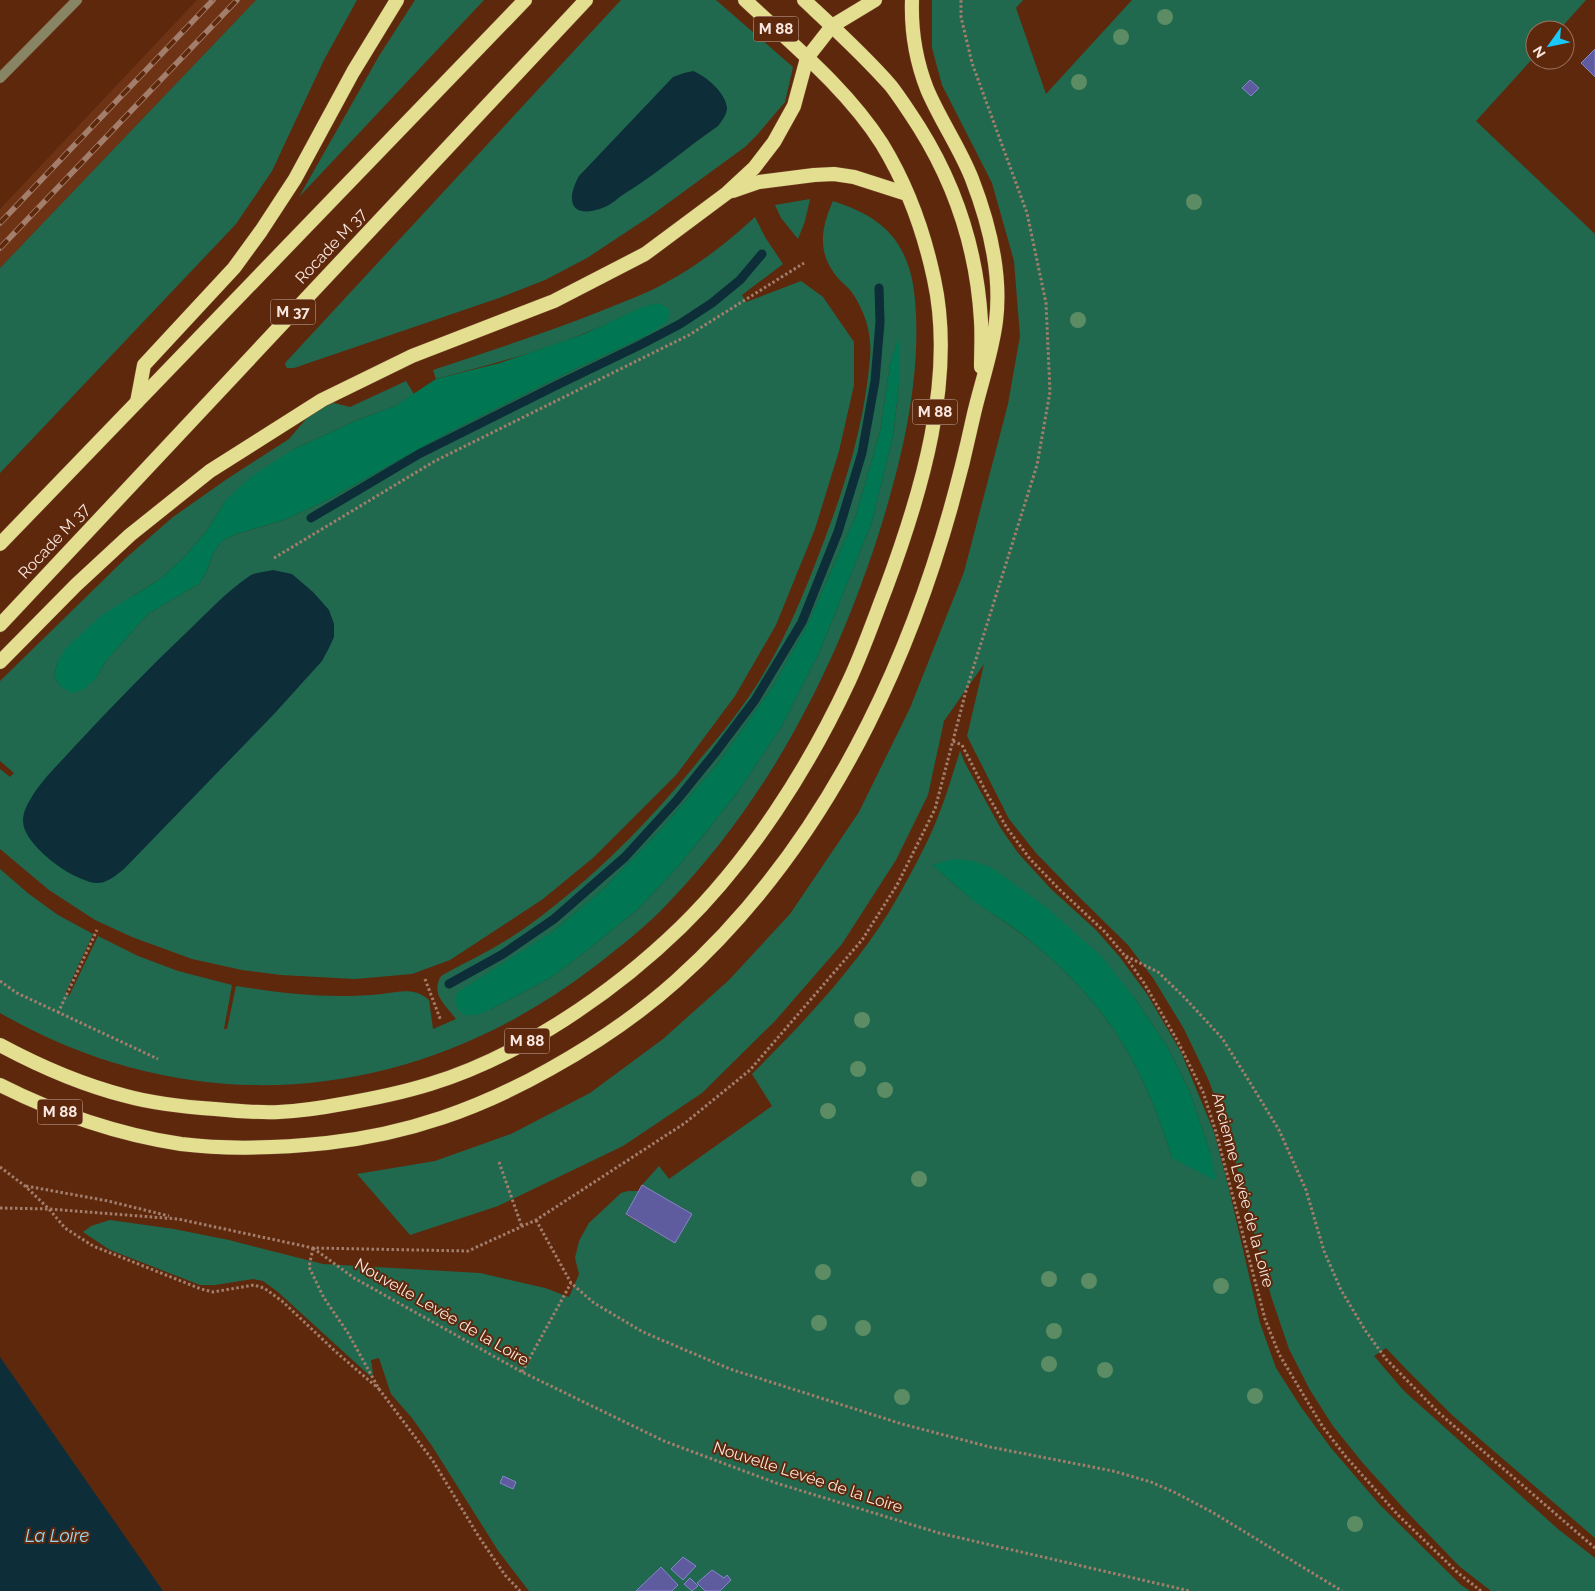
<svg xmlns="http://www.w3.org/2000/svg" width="1595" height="1591" font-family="Raleway,sans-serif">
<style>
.built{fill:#6e3315}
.green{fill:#20694e;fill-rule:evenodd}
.forest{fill:#007653}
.water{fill:#0d2d39}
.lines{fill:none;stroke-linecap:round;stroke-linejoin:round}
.stream{stroke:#0d2d39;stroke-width:9}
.building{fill:#5f5b9f;stroke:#8885cf}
.service-casing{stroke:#74432b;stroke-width:11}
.trunk-casing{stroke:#74432b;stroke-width:15}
.path{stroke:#a47e6c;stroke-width:3;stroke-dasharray:2.5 2.5;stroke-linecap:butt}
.service{stroke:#878564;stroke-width:10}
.trunk{stroke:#e4de90;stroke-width:14}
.rail-casing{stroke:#a47e6c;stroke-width:5.5}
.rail{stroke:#5e280d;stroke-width:4;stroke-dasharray:11;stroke-linecap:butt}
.tree{fill:#5c8c64}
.labels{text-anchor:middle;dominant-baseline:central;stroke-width:4;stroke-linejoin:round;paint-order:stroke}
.shield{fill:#5e280d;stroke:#caaea1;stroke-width:1}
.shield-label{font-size:15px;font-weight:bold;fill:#f9e7e0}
.street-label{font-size:16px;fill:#f9e7e0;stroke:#5e280d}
.water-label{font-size:18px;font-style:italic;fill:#93dbf7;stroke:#5e280d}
</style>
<rect width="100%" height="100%" fill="#5e280d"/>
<!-- built -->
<path class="built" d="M197 0H256L0 268V209Z"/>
<!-- green -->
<g class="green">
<path d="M256 0H357L324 60 272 171 236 224 0 473V268Z"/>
<path d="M415 0H484L299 197 379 56Z"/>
<path d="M621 0H716L793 67 785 102 757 135 745 147 649 217 587 258 545 280 499 298 294 368H287L285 365 286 362Z"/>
<path d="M932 0H1023L1016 8 1046 94 1132 0H1586L1559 30H1535V56L1476 121 1595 234V1538L1452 1415 1406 1369 1386 1348 1374 1356 1404 1391 1558 1529 1595 1558V1591H1491L1459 1566 1407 1512 1362 1462 1333 1426 1310 1390 1289 1349 1271 1296 1228 1134 1209 1081 1184 1029 1153 978 1128 945 1074 892 1036 853 1009 819 967 736 984 664 944 721 928 795 896 860 842 944 775 1021 702 1093 623 1146 498 1206 410 1235 357 1174 435 1161 511 1134 590 1093 663 1039 729 980 790 914 859 812 910 708 964 572 1008 404 1020 336 1014 261 992 183 942 85 932 48Z"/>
<path d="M810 199 805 221 798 239 781 218 775 205Z"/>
<path d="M833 201C863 211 890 224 904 255 913 274 915 294 916 315 919 384 903 454 883 520 840 660 772 795 670 901 647 926 621 946 594 967 416 1103 197 1126 0 1013V869L29 894 58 915 93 934 65 994 69 996 98 936 138 956 178 971 232 985 224 1029H227L236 986C285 994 332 999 382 994 400 992 414 987 429 1000L433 1029 456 1019C446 1005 430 995 441 976 451 970 461 965 471 960 492 949 513 937 532 923 596 876 651 820 700 759 720 736 739 712 756 686 787 638 808 584 828 530 849 474 865 418 870 358 872 335 866 314 853 294 848 286 839 281 834 273 817 250 822 225 833 201ZM899 339V385L893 437 872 522 820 651 782 726 738 792 678 867 637 910 585 952 552 977 490 1010 552 932 603 889 660 830 718 763 773 686 806 627 856 515 880 431 890 364Z"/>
<path d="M755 217 765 237 783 264 742 295 746 302 801 281 823 297 854 342V385L839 451 815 529 776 625 735 696 677 774 594 857 543 899 450 960 412 974 355 979 281 975 242 970 192 959 132 937 95 920 49 890 0 849V769L10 777 14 773 0 761V681L127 557 173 517 227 479 289 439 322 400 350 407 406 381 414 394 395 406 357 420 294 449 225 501 208 529 185 556 160 579 134 595 57 663 54 677 60 686 96 678 107 660 148 614 199 584 207 571 213 554 222 541 237 534 287 519 329 499 446 434 573 370 646 336 658 303C632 310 608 324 583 334 535 353 486 366 436 379L433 370C489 351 546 333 601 311 626 301 651 292 674 278 704 261 730 240 755 217Z"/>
<path d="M960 751 965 763 1000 827 1018 853 1051 889 1096 930 1119 956 1147 994 1181 1052 1214 1132 1228 1185 1260 1323 1276 1368 1301 1407 1331 1448 1380 1505 1461 1585 1470 1591H529L499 1552 432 1446 412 1418 391 1394 379 1358 371 1360 373 1374 370 1376 278 1292 263 1281 253 1279 215 1285H200L110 1250 83 1232 91 1226 110 1220 174 1229 229 1240 323 1264 480 1273 545 1288 569 1297 579 1274 575 1258 579 1241 589 1223 621 1193 628 1191H639L626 1215 675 1243 692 1214 642 1185 659 1166 669 1179 772 1106 752 1074C804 1022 863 960 899 895 915 866 931 837 942 806 949 788 954 769 960 751ZM932 865 1136 1000 1167 1046 1190 1092 1210 1152 1172 1158C1143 1065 1109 1007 1034 944 1016 929 995 916 976 902 961 891 947 878 932 865Z"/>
</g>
<!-- forest -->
<g class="forest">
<path d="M658 303 668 308 670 315 665 323 646 336 573 370 446 434 329 499 287 519 237 534 222 541 213 554 207 571 199 584 148 614 107 660 96 678 83 690 72 693 60 686 54 677 57 663 67 647 102 615 160 579 185 556 208 529 225 501 252 476 294 449 357 420 395 406 436 379 500 363 584 334 640 308Z"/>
<path d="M899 337V385L893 437 872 522 820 651 782 726 738 792 678 867 637 910 585 952 552 977 490 1010 476 1015H464L457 1007 455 998 459 991 552 932 603 889 660 830 718 763 773 686 806 627 856 515 880 431 890 364Z"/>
<path d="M955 859 973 861 992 868 1046 907 1102 957 1136 1000 1167 1046 1190 1092 1210 1152 1216 1181 1172 1158C1143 1065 1109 1007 1034 944 1016 928 995 916 975 902 960 890 946 877 932 865Z"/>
</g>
<!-- water -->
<g class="water">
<path d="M693 71C706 76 726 93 727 108 727 114 722 121 718 126 686 148 657 174 624 194 618 198 612 204 605 207 573 220 564 203 579 176L673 77 684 73Z"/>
<path d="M273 570 292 574 313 592 329 610 334 624V637L329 648 322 661 275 713 124 869C103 886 98 887 73 875 57 867 23 841 23 821 23 814 26 806 30 800 41 780 59 764 74 747 111 707 149 668 188 631 208 612 228 590 251 575 257 572 266 572 273 570Z"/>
<path d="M0 1357 163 1591H0Z"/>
</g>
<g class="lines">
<!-- stream -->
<g class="stream">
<path d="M311 518 419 454 555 386 640 345 680 324 712 303 740 280 762 254"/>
<path d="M449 984 503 954 554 919 625 857 677 800 715 753 755 700 802 622 838 532 862 453 875 381 880 322 879 288"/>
</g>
</g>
<!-- building -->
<g class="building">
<path d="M1595 49V77L1581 63Z"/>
<path d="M1250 80 1259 88 1251 96 1242 88Z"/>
<path d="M642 1185 692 1214 675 1243 626 1214Z"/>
<path d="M503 1476 516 1482 513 1489 500 1483Z"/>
<path d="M683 1557 696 1566 683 1580 671 1569Z"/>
<path d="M661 1567 678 1585 672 1591H636Z"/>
<path d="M712 1570 724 1578 727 1575 731 1580 720 1591H705L697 1583Z"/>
<path d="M690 1578 698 1586 692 1591 684 1584Z"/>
</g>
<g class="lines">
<!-- service casing -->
<g class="service-casing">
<path id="service" d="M0 78 77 0"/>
</g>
<!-- trunk casing -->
<g class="trunk-casing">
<g id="trunk">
<path d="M804 0C834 28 864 55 891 86 901 99 910 113 919 127 956 186 977 251 981 321 982 336 981 352 981 367"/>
<path d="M733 191 759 182 814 175 834 174 854 177 907 194"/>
<path d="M137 402 144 365 234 268 261 231 295 179 353 72 397 0"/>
<path d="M0 544 525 0"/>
<path d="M0 625 586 0"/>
<path d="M0 662 76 585 130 535 210 471 322 400 412 356 554 301 645 254 727 193 754 168 774 142 794 106 807 58 832 26 875 0"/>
<path d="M0 1045C39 1066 83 1085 126 1096 155 1104 185 1107 215 1109 236 1111 258 1113 279 1112 300 1111 321 1108 342 1104 371 1099 401 1093 430 1084 521 1056 613 993 681 927 751 858 808 769 849 681 863 651 874 619 886 588 921 494 956 379 934 279 924 232 907 185 882 144 847 89 792 44 745 0"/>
<path d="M0 1085C55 1113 120 1135 181 1144 229 1150 279 1148 327 1143 408 1134 479 1109 550 1069 595 1044 638 1015 676 981 838 836 928 627 973 418 980 386 992 354 996 321 1002 273 989 223 972 179 960 148 940 120 927 89 916 61 911 30 912 0"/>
</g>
</g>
<!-- path -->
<g class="path">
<path d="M274 558 435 461 689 335 804 263"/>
<path d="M953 741 962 745 987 794 1007 828 1030 859 1060 890 1105 932 1125 956 1144 983 1177 1040 1203 1092 1216 1132 1265 1319 1279 1354 1310 1406 1323 1427 1346 1457 1398 1515 1458 1573 1481 1591"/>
<path d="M1126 956 1158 972 1184 997 1222 1038 1246 1076 1279 1130 1306 1190 1324 1251 1341 1290 1365 1330 1386 1359 1439 1413 1595 1548"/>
<path d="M425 979 441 1021"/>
<path d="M0 981 17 993 158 1059"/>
<path d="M58 1013 97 930"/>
<path d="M499 1162 522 1227"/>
<path d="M0 1167 25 1186 49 1209 65 1228 93 1246 201 1289 213 1292 254 1285 264 1288 282 1301 336 1352 379 1389"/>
<path d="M26 1186 108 1201 169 1216"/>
<path d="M0 1208 49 1209 178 1219 313 1248 468 1251 536 1220 685 1123 750 1070 862 940 897 885 935 809 966 691 1037 465 1050 392 1046 303 1027 213 972 63 961 17V0"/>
<path d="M536 1220 571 1283 594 1303 643 1332 730 1369 902 1424 990 1447 1113 1471 1151 1482 1176 1493 1212 1512 1342 1591"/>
<path d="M313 1248 354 1278 522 1372 664 1441 776 1483 939 1533 1190 1591"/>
<path d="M313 1248 309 1267 324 1298 348 1333 379 1389 433 1461 479 1537 505 1575 520 1591"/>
<path d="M522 1372 571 1283"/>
</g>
<!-- service -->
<use href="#service" class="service"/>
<!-- trunk -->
<use href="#trunk" class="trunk"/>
<!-- rail casing -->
<g class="rail-casing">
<g id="rail">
<path d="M0 223 213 0"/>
<path d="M0 248 237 0"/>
</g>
</g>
<!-- rail -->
<use href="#rail" class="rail"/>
</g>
<!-- trees -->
<g class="tree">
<circle cx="1165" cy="17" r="8"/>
<circle cx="1121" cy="37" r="8"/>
<circle cx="1079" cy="82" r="8"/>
<circle cx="1194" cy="202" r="8"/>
<circle cx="1078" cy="320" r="8"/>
<circle cx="862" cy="1020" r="8"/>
<circle cx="858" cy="1069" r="8"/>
<circle cx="885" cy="1090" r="8"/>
<circle cx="828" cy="1111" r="8"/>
<circle cx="919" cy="1179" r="8"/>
<circle cx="823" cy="1272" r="8"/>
<circle cx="1049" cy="1279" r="8"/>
<circle cx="1089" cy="1281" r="8"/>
<circle cx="1221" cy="1286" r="8"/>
<circle cx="819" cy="1323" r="8"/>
<circle cx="863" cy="1328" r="8"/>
<circle cx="1054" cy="1331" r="8"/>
<circle cx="1049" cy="1364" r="8"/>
<circle cx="1105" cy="1370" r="8"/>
<circle cx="1255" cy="1396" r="8"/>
<circle cx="902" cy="1397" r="8"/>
<circle cx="1355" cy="1524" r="8"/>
</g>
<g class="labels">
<!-- shield labels -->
<g class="shield">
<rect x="753.5" y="16.5" width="45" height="25" rx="4"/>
<rect x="270.5" y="299.5" width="45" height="25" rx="4"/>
<rect x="912.5" y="399.5" width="45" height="25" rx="4"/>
<rect x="504.5" y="1028.5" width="45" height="25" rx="4"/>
<rect x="37.5" y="1099.5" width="45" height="25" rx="4"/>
</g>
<g class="shield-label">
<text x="776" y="29">M 88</text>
<text x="293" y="312">M 37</text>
<text x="935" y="412">M 88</text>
<text x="527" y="1041">M 88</text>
<text x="60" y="1112">M 88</text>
</g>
<!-- street labels -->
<g class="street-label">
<text transform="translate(331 246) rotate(-47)">Rocade M 37</text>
<text transform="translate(54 541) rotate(-47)">Rocade M 37</text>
<text transform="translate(1243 1190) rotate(75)">Ancienne Levée de la Loire</text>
<text transform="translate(442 1312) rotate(30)">Nouvelle Levée de la Loire</text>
<text transform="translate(808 1477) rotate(18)">Nouvelle Levée de la Loire</text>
</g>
<!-- water labels -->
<g class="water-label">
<text x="57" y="1535">La Loire</text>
</g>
</g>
<!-- north arrow -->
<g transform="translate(1550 45) rotate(237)"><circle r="24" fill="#5e280d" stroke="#9c7461"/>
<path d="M0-4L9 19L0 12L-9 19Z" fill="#18cafc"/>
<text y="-8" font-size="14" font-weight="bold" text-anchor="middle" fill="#f9e7e0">N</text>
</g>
</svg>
